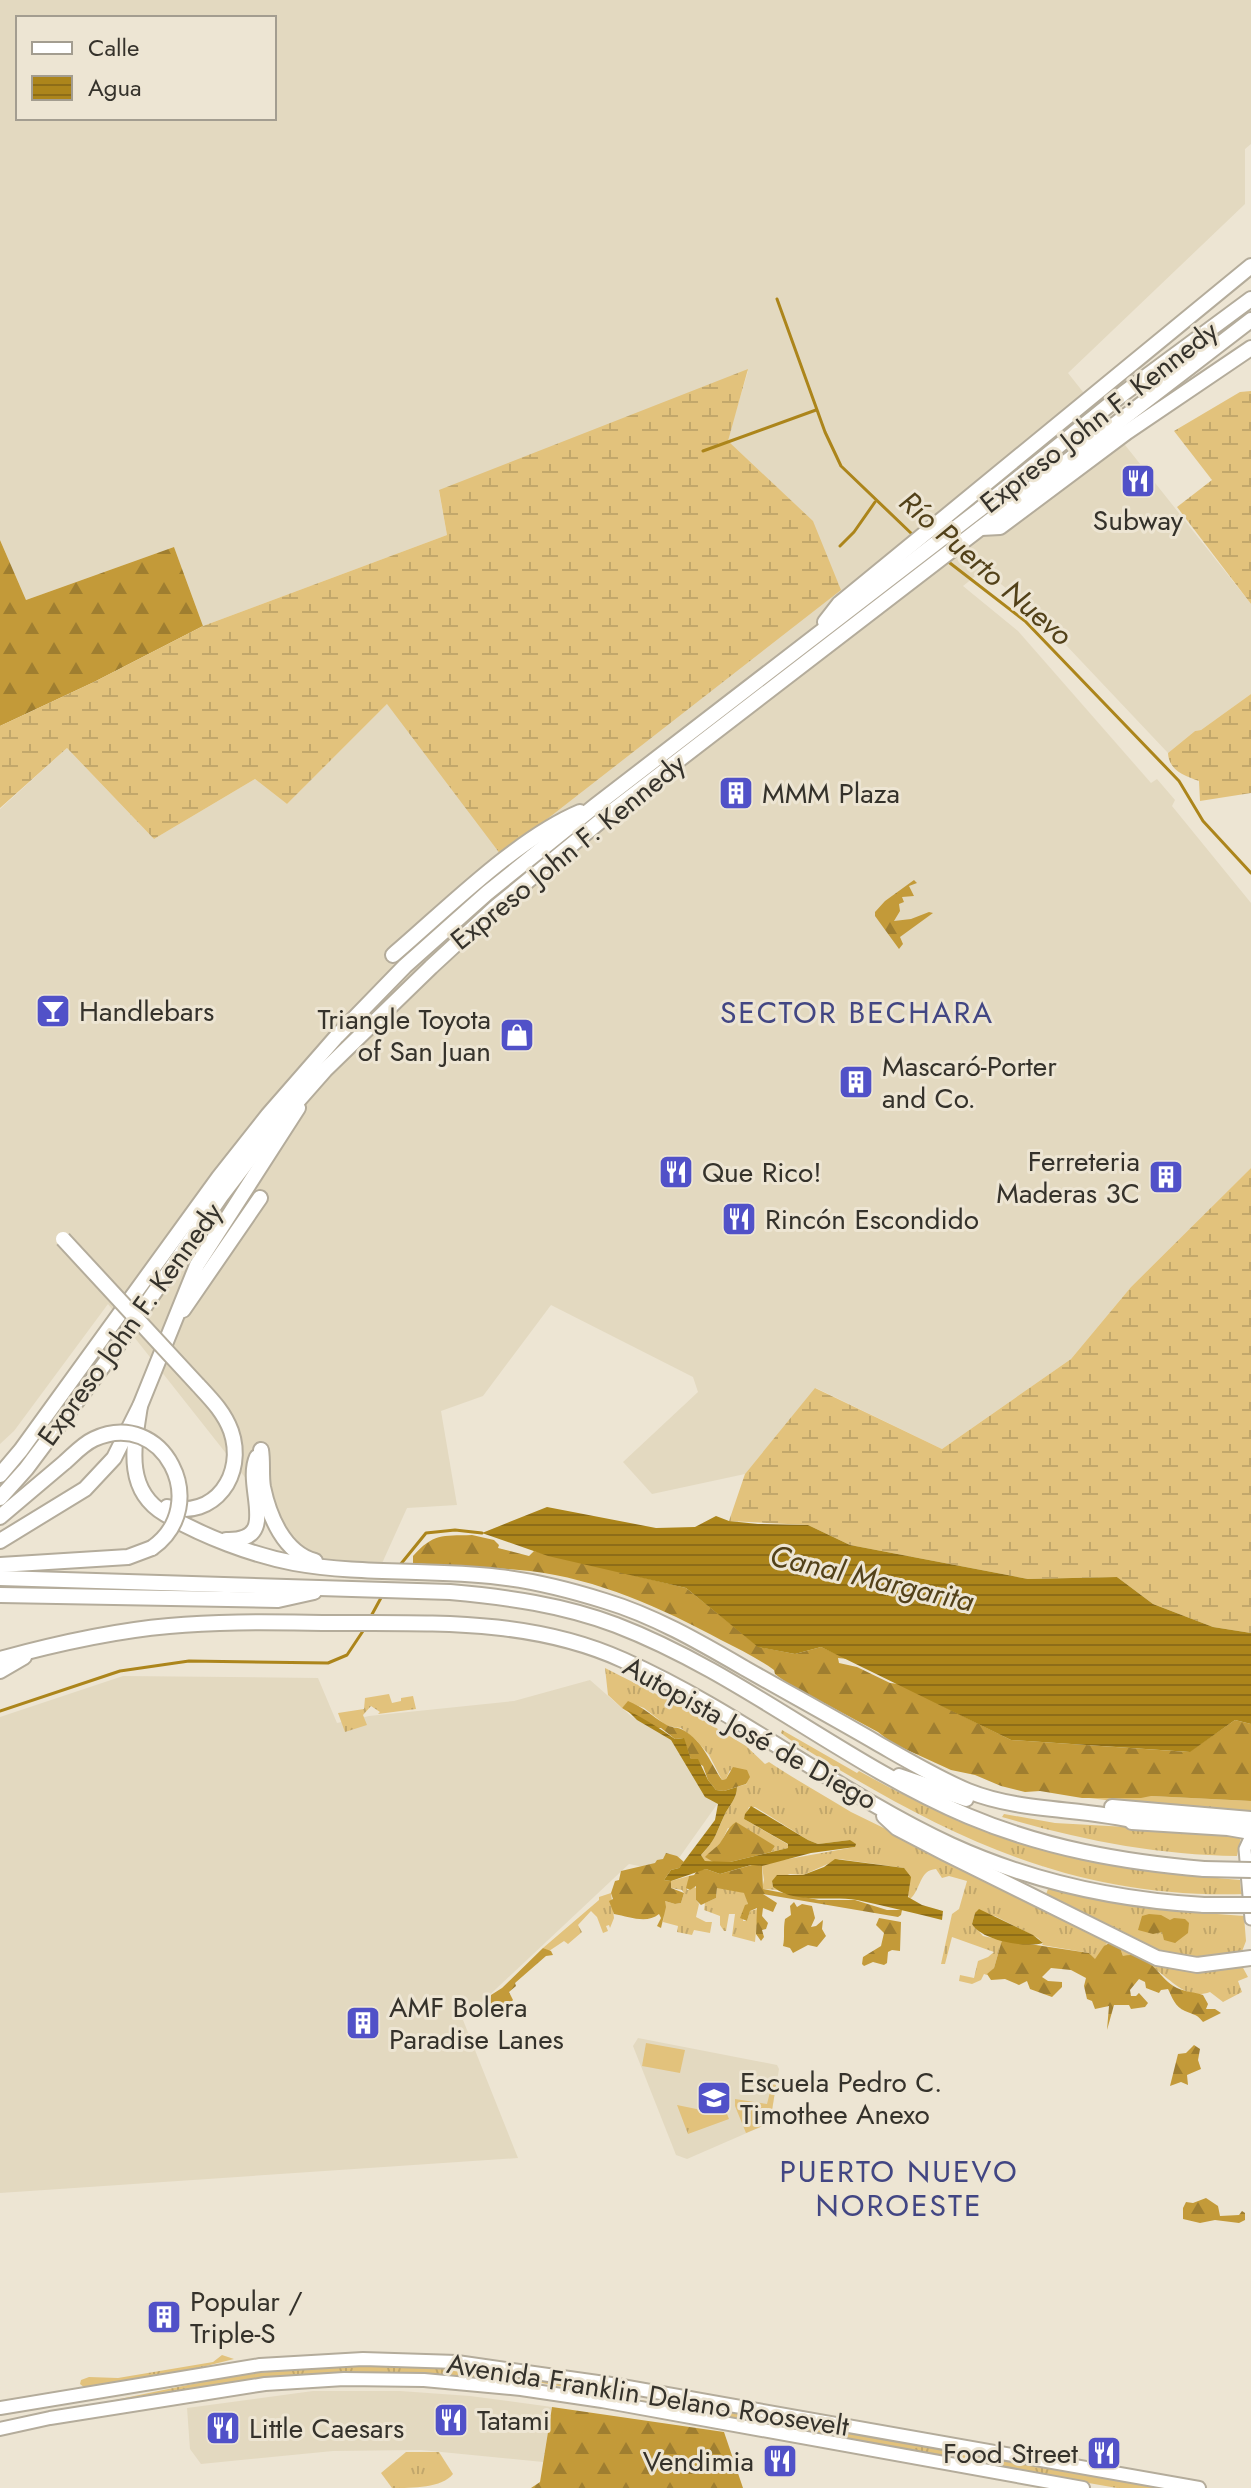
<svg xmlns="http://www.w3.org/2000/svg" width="1251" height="2488" font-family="Jost,sans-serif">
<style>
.built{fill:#e3d9c0;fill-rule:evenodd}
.grass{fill:url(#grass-tufts)}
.forest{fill:url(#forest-firs)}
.wetland{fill:url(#wetland-marsh)}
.garden{fill:#e2c27c}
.water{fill:url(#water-rules)}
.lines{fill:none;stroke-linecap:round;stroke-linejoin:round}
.stream{stroke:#ac851b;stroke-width:3}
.secondary-casing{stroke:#b4ac9b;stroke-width:15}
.primary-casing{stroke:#b4ac9b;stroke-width:16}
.motorway-casing{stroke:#b4ac9b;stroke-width:18}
.secondary{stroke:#fff;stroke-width:11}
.primary{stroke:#fff;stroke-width:12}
.motorway{stroke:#fff;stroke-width:14}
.motorway-bridge-casing{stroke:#b4ac9b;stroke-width:18;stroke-linecap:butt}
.motorway-bridge{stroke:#fff;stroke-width:14}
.labels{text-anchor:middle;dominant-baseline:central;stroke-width:6;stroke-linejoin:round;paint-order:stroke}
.street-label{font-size:28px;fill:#35322b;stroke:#ede5d3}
.poi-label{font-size:28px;fill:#35322b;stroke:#ede5d3;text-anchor:start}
.water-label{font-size:30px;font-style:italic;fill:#524119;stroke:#ede5d3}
.neighbourhood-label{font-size:30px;letter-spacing:2px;fill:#424683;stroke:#ede5d3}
</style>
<defs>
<pattern id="grass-tufts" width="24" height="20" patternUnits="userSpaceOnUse" patternTransform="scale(2)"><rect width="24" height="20" fill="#e2c27c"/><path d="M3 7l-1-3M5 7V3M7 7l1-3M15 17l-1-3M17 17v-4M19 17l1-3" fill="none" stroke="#c2a76b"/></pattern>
<pattern id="forest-firs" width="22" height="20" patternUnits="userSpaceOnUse" patternTransform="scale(2)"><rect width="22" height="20" fill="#c39a39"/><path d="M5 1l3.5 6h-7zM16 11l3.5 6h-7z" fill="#9f7e30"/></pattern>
<pattern id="wetland-marsh" width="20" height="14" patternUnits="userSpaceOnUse" patternTransform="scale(2)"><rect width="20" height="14" fill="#e2c27c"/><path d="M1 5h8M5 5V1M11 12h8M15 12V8" fill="none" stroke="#c2a76b"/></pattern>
<pattern id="water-rules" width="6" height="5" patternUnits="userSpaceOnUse" patternTransform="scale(2)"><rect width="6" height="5" fill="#ac851b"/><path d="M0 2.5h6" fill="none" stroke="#8d6d18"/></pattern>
</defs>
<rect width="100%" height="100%" fill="#ede5d3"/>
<!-- built -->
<g class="built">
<path d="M0 0H1251V144L1245 149V204L1068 373 1251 604V694L1201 730 1195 731 1168 753 1030 607 983 570 963 586 1018 631 1151 783 1157 779 1175 800 1172 806 1251 903V1168L1131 1287 1071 1359 942 1449 816 1388 745 1474 652 1494 623 1462 698 1392 693 1377 551 1305 483 1396 441 1411 457 1505 407 1508 379 1570 321 1558 296 1542 108 1304 14 1431 0 1444V809L67 748 154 839 255 779 287 804 387 704 812 521 727 441 748 371 439 491 447 535 203 626 174 547 26 600 0 540ZM18 18H274V118H18Z"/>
<path d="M123 1676 318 1678 337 1723 369 1716 514 1701 590 1680 631 1716 671 1740 710 1800 718 1803 669 1872 629 1864 463 2020 518 2158 0 2193V1717Z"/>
<path d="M638 2038 777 2065 779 2069 770 2123 687 2159 676 2155 633 2046Z"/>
<path d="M313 2391H400L470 2396 552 2407 543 2462 421 2450 333 2451 201 2464 190 2449 187 2408Z"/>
</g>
<!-- grass -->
<g class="grass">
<path d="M605 1668 680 1706 746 1746 765 1764 769 1762C794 1779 824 1795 851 1812L1158 1962 1242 1966 1248 1977 1238 1981 1242 1992 1223 2002 1210 1992C1189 2000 1174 1983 1159 1972 1149 1965 1134 1961 1123 1956L1120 1948 1107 1943 1095 1960 1089 1953 1042 1945 1043 1943 1038 1938 995 1916 975 1913 972 1924 983 1936 1002 1940 994 1968 987 1975 984 1974 981 1980 972 1984 959 1981 960 1975 974 1978 978 1961 988 1957 994 1952 952 1937 945 1964H941L952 1914 959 1909 967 1881 949 1876 942 1878 936 1869C919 1870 921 1890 910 1899L908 1895 910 1883 904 1868 839 1859 803 1875 790 1874 772 1881 773 1887 778 1890 762 1889 764 1880 762 1866 766 1863 855 1847 850 1840 818 1844 808 1840 755 1807H749L744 1819 789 1845 788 1848 771 1852 775 1846 728 1828 722 1841 706 1857 713 1862 705 1861 701 1855C714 1842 717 1832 724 1816 729 1805 737 1799 737 1787L747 1784 730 1770 726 1779 722 1780 709 1755 697 1741 681 1728 667 1726 644 1708 628 1702 622 1708 608 1695Z"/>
<path d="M389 1694 392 1703 401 1701V1698L413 1696 416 1709 378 1714 380 1712 371 1706 363 1715 367 1725 345 1732 338 1713 364 1709 365 1698Z"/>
<path d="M782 1730 857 1773 859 1771C922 1806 987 1836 1057 1854 1117 1870 1179 1875 1240 1880L1241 1892 1244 1894C1064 1899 937 1831 789 1739L781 1733Z"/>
<path d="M1151 1796 1251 1801V1814L1197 1811 1089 1798Z"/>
<path d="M1004 1814 1055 1823 1234 1833 1241 1837 1237 1856C1157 1855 1080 1840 1002 1817Z"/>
<path d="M689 1876 687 1890H690L693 1886 697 1889 696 1900 699 1904 696 1917 706 1922H712L710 1933 694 1930 692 1935 677 1932 678 1926 663 1922 665 1901 675 1904 681 1903 684 1893 682 1890 671 1888V1881Z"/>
<path d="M723 1887 745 1893 748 1904 744 1908 743 1921H747L750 1911 758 1909 755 1942 732 1936 735 1914H729L726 1931H724L720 1925V1916L704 1910 705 1903 716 1898 717 1888Z"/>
<path d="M1048 1889 1150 1909 1244 1916 1246 1941 1241 1954 1205 1960 1166 1955 1045 1897Z"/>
<path d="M611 1893 614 1918 610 1928 609 1925 606 1926 608 1931 603 1933 597 1917 591 1911 578 1925 582 1932 568 1944 564 1941 549 1951 543 1948 599 1900V1897Z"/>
<path d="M772 2084 776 2085 770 2123 746 2133 735 2106V2099L767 2104Z"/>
<path d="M677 2105 711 2112 725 2109 729 2119 688 2134Z"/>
<path d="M222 2355 234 2359 198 2368 85 2388 80 2384 81 2380 89 2377 118 2378 213 2362Z"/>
<path d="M375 2366 460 2369 582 2386 581 2390 542 2383 471 2379 241 2383 86 2406 236 2375 313 2368Z"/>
<path d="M629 2399 704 2407 1159 2488H1117L629 2402Z"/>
<path d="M406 2452H439L453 2474C442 2488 413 2488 392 2488L381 2473Z"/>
</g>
<!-- forest -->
<g class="forest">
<path d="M0 540 26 600 174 547 203 626 94 682 0 726Z"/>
<path d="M914 880 917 883 909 886 914 896 902 897 904 902 899 904 900 911 894 921 911 919 929 912 933 913 900 937 903 944 899 949 875 916V912L885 901Z"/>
<path d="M472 1535 494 1540 499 1545 498 1548 529 1556 534 1551 686 1588 759 1647 795 1654 821 1647 848 1659 838 1658 839 1663 857 1667 890 1683 899 1684 1011 1740 1189 1752 1235 1720 1251 1724V1801L1151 1796 1141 1798H1082L1040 1791 1025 1792 1001 1786 975 1775 951 1770 892 1743 878 1732 787 1683 775 1674 774 1670C757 1658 739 1649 721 1640 662 1608 597 1579 530 1571 491 1567 452 1566 413 1563V1556C434 1533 441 1536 472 1535Z"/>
<path d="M628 1701C643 1707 652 1716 665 1724 670 1728 678 1727 683 1730 704 1742 709 1761 722 1780L726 1779 733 1767 747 1770 750 1777 746 1784 724 1791 716 1790 708 1780 703 1766 691 1759 683 1738 675 1739 661 1728H657C645 1721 632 1715 622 1708Z"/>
<path d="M736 1822 775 1846 771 1852 730 1862H713L705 1857C709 1852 716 1848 720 1843 726 1835 727 1828 736 1822Z"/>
<path d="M666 1853 677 1856 684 1862 679 1868 671 1870 664 1880 671 1881V1888L684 1893 681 1903 675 1904 665 1901 666 1907 661 1928 657 1926 661 1918 659 1914C647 1924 630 1917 614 1914L609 1901 613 1899 611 1893 615 1881 619 1880 621 1871 655 1863 657 1860 663 1859Z"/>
<path d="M755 1864 762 1866 763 1889 819 1900H855L887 1910H902L901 1915 898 1917 763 1894 777 1903 773 1912 763 1908 762 1916 768 1923 766 1929 762 1930 764 1937 761 1941 756 1934 757 1908 750 1911 747 1921 740 1918 745 1905 748 1904 744 1893 717 1888 716 1898 701 1905 696 1900V1886L690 1890 686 1888 689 1876 694 1875 697 1871 706 1869 720 1874Z"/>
<path d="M794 1902 797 1907 802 1904 812 1906 815 1918 811 1927 816 1926 823 1920 822 1929 826 1936 817 1947 808 1945 793 1953 790 1948 783 1946C785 1937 783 1930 785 1919L791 1915 790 1906Z"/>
<path d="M1149 1914 1161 1915 1170 1920 1174 1918 1185 1919 1189 1923 1188 1933 1175 1943 1164 1940 1162 1932 1153 1934 1138 1930 1142 1916Z"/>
<path d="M879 1918 901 1922 900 1951 892 1950 888 1952 887 1963 884 1965 873 1962 864 1966 862 1964 863 1957 881 1946 884 1933 876 1925Z"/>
<path d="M1002 1940 1089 1953 1095 1959 1104 1946 1111 1942 1119 1945 1123 1956C1149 1949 1158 1979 1177 1988 1185 1992 1195 1992 1203 1995L1208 2004 1206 2009H1215L1221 2013 1203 2022C1197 2014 1194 2015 1185 2011 1175 2007 1172 1997 1168 1989L1161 1990 1159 1993 1146 1988 1145 1982 1139 1979 1130 1990 1131 1996H1136L1139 1993 1148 2003 1145 2007 1131 2009 1129 2005H1114L1107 2030 1109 2006 1095 2009 1092 2001 1087 1999 1084 1986 1086 1978 1071 1970 1051 1968 1042 1977 1048 1981 1062 1982V1987L1052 1997 1030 1989 1027 1981 1019 1985 1005 1979 991 1980 987 1974 994 1968Z"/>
<path d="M543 1948 551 1951 553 1955 546 1956 515 1983 516 1986 509 1992 513 2000 502 2012 489 2002 491 1995 502 1988Z"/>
<path d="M1194 2045 1200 2049 1198 2060 1201 2069 1187 2075 1188 2085 1181 2082 1170 2086 1178 2054 1186 2053Z"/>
<path d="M1206 2198 1218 2206 1220 2216 1239 2215 1242 2211 1245 2213V2220L1239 2223 1215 2220 1200 2223 1183 2219V2208L1186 2202 1193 2203Z"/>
<path d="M552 2407 724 2432 743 2488H531L540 2482Z"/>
</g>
<!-- wetland -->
<g class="wetland">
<path d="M748 369 728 441 813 521 841 590 501 855 387 704 287 804 255 779 154 839 67 748 0 808V726L94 682 203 626 447 535 439 490Z"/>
<path d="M1251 391V604L1177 507 1212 480 1174 431 1240 392Z"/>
<path d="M1251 694V793L1200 801 1199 781C1185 776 1169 771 1168 753L1195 731 1201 730Z"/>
<path d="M1251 1168V1633L1213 1627 1153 1604 1117 1577 1028 1579 850 1545 808 1525 729 1521 745 1474 815 1388 942 1449 1071 1359 1131 1287Z"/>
</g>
<!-- garden -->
<path class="garden" d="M646 2043 685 2050 680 2073 642 2066Z"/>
<!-- water -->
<g class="water">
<path d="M547 1507 656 1528 695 1527 716 1516 729 1521 758 1524 808 1525 850 1545 1028 1579 1117 1577 1153 1604 1213 1627 1251 1633V1724L1235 1720 1190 1752 1011 1740 821 1647 795 1654 758 1647 686 1588 548 1556 482 1533Z"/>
<path d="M627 1710C645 1719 659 1728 675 1739L684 1738 691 1759H698L708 1780 716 1790 724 1791 737 1787C737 1799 729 1805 724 1816 715 1835 717 1838 701 1855L705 1861 730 1862 788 1848V1844L744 1819 745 1814 751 1806 808 1840 818 1844 850 1840 856 1844 855 1847 811 1853 762 1866 751 1865 720 1874 706 1869 671 1881 664 1880 671 1870 679 1868 715 1820 718 1804 705 1797 671 1740 637 1720Z"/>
<path d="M835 1859 904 1868 911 1877 908 1897 922 1905 943 1911 942 1920C914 1913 886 1906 857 1900 830 1895 797 1905 773 1887L772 1881 777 1875H803L824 1867Z"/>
<path d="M979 1909 1033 1935 1043 1943C1026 1948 982 1941 972 1924L975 1913Z"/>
</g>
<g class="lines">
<!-- stream -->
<g class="stream">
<path d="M777 299 825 432 841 466 914 536"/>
<path d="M703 451 816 410"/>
<path d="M840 546 854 532 875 502"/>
<path d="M946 560 1025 621 1179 781 1203 821 1251 873"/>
<path d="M400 1565 426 1533 455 1530 482 1533"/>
<path d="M370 1618 382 1596"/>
<path d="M0 1711 120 1671 189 1661 328 1663 347 1655 365 1628"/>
</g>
<!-- secondary casing -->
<g class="secondary-casing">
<path id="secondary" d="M1251 1836 1245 1849 1251 1919"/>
</g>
<!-- primary casing -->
<g class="primary-casing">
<g id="primary">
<path d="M0 2408 260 2365 363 2359 457 2362 605 2383 1199 2488"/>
<path d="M0 2429 50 2418 265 2384 344 2379 424 2380 521 2389 602 2401 1083 2488"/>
</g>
</g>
<!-- motorway casing -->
<g class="motorway-casing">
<g id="motorway">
<path d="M981 528 1000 527 1127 432 1251 348"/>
<path d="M825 622 839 604 1251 266"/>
<path d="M393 955C447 909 516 839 580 812"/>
<path d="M183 1310 260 1198"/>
<path d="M140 1406C134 1445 124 1490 165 1514 202 1536 252 1555 294 1563 361 1575 431 1569 499 1577 535 1581 570 1590 605 1601 655 1616 701 1643 746 1669 790 1694 834 1718 877 1743 907 1760 937 1778 968 1791 1023 1813 1083 1807 1140 1822"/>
<path d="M261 1450C263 1462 261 1475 263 1487 269 1516 284 1553 315 1561"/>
<path d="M0 1475 21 1450 219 1177 268 1115 337 1036 405 966 487 893 595 806 979 510 1124 393 1251 299"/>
<path d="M0 1498 26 1469 109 1358 221 1196 266 1137 325 1070 431 967 496 907 615 809 1251 320"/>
<path d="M167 1507C215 1520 246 1474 231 1431 224 1412 211 1399 198 1385"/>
<path d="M0 1517 65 1462"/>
<path d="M226 1540C282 1542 243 1487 257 1457"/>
<path d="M0 1541 85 1489 114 1458 140 1406 197 1265 298 1108"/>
<path d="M0 1565 128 1557 152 1548"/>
<path d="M0 1578 450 1592C507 1597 563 1605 616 1625 741 1673 845 1764 968 1816 1044 1848 1122 1862 1204 1869"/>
<path d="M0 1595 278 1600 314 1592"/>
<path d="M0 1659C55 1644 111 1631 169 1626 230 1620 293 1623 354 1623 446 1623 537 1621 623 1660 738 1711 837 1792 951 1845 1032 1882 1116 1900 1204 1905"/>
<path d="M0 1671 24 1657"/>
<path d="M899 1776 966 1799"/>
<path d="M1112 1807 1251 1819"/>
<path d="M884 1816 897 1828 945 1853 1157 1958 1197 1965 1251 1958"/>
<path d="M1132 1822 1228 1828 1251 1832"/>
</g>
</g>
<!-- secondary -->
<use href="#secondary" class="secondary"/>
<!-- primary -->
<use href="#primary" class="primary"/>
<!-- motorway -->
<use href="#motorway" class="motorway"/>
<!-- motorway-bridge casing -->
<g class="motorway-bridge-casing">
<g id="motorway-bridge">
<path d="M63 1239 198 1385"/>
<path d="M65 1462C74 1454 83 1444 94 1439 163 1407 213 1505 152 1548"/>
<path d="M1204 1869 1251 1870"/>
<path d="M1204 1905H1251"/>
</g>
</g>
<!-- motorway-bridge -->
<use href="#motorway-bridge" class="motorway-bridge"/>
</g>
<!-- icons -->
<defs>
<g id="restaurant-square" transform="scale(1.8)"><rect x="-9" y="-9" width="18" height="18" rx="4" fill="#5151c8" stroke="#ede5d3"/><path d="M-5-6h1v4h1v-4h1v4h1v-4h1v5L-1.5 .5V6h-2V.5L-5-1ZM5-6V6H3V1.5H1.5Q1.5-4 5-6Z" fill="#fff"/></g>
<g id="building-square" transform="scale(1.8)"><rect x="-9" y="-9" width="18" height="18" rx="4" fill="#5151c8" stroke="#ede5d3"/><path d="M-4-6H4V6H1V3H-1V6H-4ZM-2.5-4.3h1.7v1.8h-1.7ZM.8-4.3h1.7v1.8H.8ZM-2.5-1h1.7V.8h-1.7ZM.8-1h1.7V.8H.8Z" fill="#fff"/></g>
<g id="bar-square" transform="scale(1.8)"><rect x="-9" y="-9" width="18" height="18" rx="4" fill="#5151c8" stroke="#ede5d3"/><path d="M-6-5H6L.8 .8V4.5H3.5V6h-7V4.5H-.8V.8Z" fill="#fff"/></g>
<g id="shop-square" transform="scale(1.8)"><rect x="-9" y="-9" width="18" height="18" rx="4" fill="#5151c8" stroke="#ede5d3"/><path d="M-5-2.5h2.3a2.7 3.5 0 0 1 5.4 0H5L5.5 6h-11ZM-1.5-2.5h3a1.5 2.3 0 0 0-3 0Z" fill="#fff"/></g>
<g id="school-square" transform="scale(1.8)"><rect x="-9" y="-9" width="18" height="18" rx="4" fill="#5151c8" stroke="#ede5d3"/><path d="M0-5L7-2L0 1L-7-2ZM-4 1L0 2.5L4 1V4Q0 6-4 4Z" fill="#fff"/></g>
</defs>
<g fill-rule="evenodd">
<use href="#restaurant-square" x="1138" y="481"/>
<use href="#building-square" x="736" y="793"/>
<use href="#bar-square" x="53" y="1011"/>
<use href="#shop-square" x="517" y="1035"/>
<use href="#building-square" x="856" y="1082"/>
<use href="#restaurant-square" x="676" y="1172"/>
<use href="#building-square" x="1166" y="1177"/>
<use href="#restaurant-square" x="739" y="1219"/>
<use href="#building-square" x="363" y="2023"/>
<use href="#school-square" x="714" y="2098"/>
<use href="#building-square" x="164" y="2317"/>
<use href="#restaurant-square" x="451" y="2420"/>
<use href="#restaurant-square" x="223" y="2428"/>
<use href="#restaurant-square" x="1104" y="2453"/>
<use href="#restaurant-square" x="780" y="2461"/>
</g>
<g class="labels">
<!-- street labels -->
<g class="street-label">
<text transform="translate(1099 417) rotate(-38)">Expreso John F. Kennedy</text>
<text transform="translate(568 852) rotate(-39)">Expreso John F. Kennedy</text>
<text transform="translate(130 1324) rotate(-54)">Expreso John F. Kennedy</text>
<text transform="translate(750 1733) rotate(29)">Autopista José de Diego</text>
<text transform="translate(648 2395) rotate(9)">Avenida Franklin Delano Roosevelt</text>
</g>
<!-- poi labels -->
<g class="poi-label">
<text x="1138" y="520" text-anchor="middle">Subway</text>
<text x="762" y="793">MMM Plaza</text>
<text x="79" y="1011">Handlebars</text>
<text x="491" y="1019" text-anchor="end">Triangle Toyota<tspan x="491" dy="32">of San Juan</tspan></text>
<text x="882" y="1066">Mascaró-Porter<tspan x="882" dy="32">and Co.</tspan></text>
<text x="1140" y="1161" text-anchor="end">Ferreteria<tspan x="1140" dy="32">Maderas 3C</tspan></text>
<text x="702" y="1172">Que Rico!</text>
<text x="765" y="1219">Rincón Escondido</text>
<text x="389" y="2007">AMF Bolera<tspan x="389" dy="32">Paradise Lanes</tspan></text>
<text x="740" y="2082">Escuela Pedro C.<tspan x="740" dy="32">Timothee Anexo</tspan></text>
<text x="190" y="2301">Popular /<tspan x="190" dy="32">Triple-S</tspan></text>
<text x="477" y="2420">Tatami</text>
<text x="249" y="2428">Little Caesars</text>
<text x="1078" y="2453" text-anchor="end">Food Street</text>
<text x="754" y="2461" text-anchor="end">Vendimia</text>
</g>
<!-- water labels -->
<g class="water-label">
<text transform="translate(986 568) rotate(41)">Río Puerto Nuevo</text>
<text transform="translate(872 1578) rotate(13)">Canal Margarita</text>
</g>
<!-- neighbourhood labels -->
<g class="neighbourhood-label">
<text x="857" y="1012">SECTOR BECHARA</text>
<text x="899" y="2171">PUERTO NUEVO<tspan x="899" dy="34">NOROESTE</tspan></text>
</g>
</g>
<!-- legend -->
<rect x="16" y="16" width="260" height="104" fill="#ede5d3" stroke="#a39d90" stroke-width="2"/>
<rect x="32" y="42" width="40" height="12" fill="#ffffff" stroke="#a39d90" stroke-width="2"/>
<text x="88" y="56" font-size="24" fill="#35322b">Calle</text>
<rect x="32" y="76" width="40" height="24" fill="url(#water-rules)" stroke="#a39d90" stroke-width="2"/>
<text x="88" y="96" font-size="24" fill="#35322b">Agua</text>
</svg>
